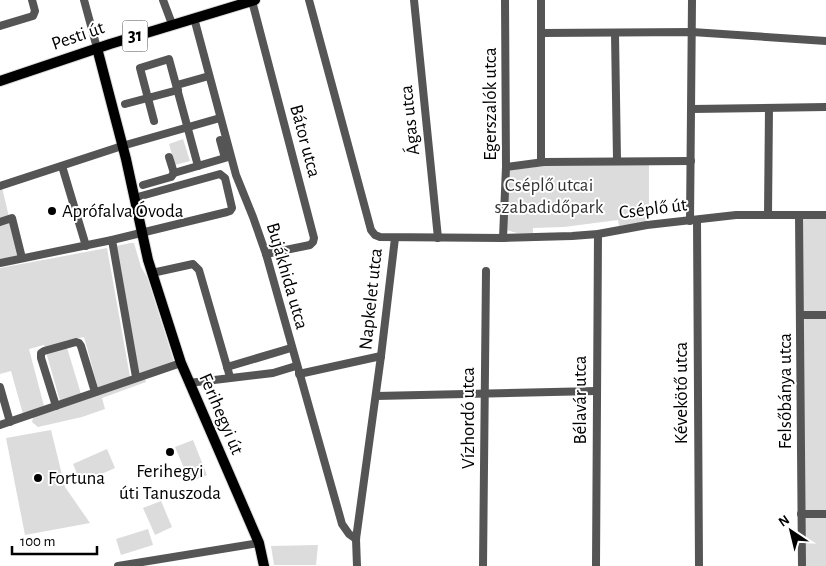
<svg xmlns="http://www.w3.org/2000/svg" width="826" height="566" font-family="'Alegreya Sans',sans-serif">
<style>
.green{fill:#dcdcdc}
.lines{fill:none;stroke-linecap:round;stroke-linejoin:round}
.major-casing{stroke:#dbdbdb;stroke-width:12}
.minor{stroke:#555;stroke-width:8}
.major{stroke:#000;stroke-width:10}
.poi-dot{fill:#000;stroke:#fff;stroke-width:2}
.labels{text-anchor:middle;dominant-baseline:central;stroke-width:4;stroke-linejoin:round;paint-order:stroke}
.shield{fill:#fff;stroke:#4c4c4c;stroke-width:1}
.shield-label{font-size:18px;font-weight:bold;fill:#000}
.street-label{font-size:19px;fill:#000;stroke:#fff}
.park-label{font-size:19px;fill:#333;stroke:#fff}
.poi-label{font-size:19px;fill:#000;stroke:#fff;text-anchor:start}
</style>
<rect width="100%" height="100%" fill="#fff"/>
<!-- green -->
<g class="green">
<path d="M183 139 190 161 175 165 169 144Z"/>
<path d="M649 164V222L619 226 618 220 564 227 533 228V233H517L506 230 509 170 545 166Z"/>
<path d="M2 187 18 256 0 260V188Z"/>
<path d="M799 215H826V566H802Z"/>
<path d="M131 243H134L141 267 147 277 174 362 139 374 116 246Z"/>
<path d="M107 248 130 377 98 388 84 337 65 341 81 394 60 401 44 345 29 349 44 406 23 414 11 371 0 374V268Z"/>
<path d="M145 379 146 382 102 398 105 409 82 417 38 427 32 422 33 418 35 416Z"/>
<path d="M51 430 65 487 90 523 25 535 6 438Z"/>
<path d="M193 440 207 475 190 482 175 447Z"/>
<path d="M107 449 115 468 81 483 73 464Z"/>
<path d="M161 501 172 527 155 535 143 508Z"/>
<path d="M148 529 153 545 121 555 116 539Z"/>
<path d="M318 545 316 565H274L271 546Z"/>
</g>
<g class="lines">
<!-- major casing -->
<g class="major-casing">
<g id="major">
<path d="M97 48 126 159 148 260 181 363 259 543 264 566"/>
<path d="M0 81 110 44 255 0"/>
</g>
</g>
<!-- minor -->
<g class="minor">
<path d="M84 0 97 48"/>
<path d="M163 0 172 24"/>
<path d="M309 0 371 230 375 235 380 237 503 238 572 236 598 234 647 225 736 215H826"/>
<path d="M414 0 438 238"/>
<path d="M252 1 314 238 313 242 310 245 266 254"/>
<path d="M194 18 236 175 253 217 266 254 342 524 349 534 356 539"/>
<path d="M0 26 33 16 35 11 32 0"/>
<path d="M542 33 692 32 826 41"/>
<path d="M615 34 617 160"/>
<path d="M177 85 209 76"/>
<path d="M125 104 178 90"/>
<path d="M692 109 826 107"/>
<path d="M154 121 140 68 169 59 198 166"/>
<path d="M169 157 174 173"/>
<path d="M541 162V0"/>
<path d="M62 166 86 246"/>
<path d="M506 167 544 162 691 161"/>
<path d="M143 185 171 177 174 173 225 158 220 140"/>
<path d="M0 186 122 146 220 118"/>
<path d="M768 215 769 108"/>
<path d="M799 215 802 566"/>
<path d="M697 220 699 566"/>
<path d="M690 221 692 0"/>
<path d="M0 222 12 218 22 258"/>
<path d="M503 238 506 167 505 0"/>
<path d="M112 240 136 377"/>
<path d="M0 263 112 240 227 212 230 211 232 208 225 178 220 174 134 198"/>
<path d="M152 273 193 264 199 270 230 377"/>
<path d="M801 315H826"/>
<path d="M227 367 291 348"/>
<path d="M299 374 381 356"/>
<path d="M189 383 273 373 296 366"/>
<path d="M0 387 10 422"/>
<path d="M376 396 596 391"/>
<path d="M56 406 41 358V353L44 351 76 342 79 343 81 346 95 392"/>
<path d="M0 425 181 363"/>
<path d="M801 514H826"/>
<path d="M118 566 259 543"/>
<path d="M357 566 356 539 381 356 395 238"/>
<path d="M483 566 486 271"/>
<path d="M596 566 598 234"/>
</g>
<!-- major -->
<use href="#major" class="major"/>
</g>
<!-- markers -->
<g class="poi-dot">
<circle cx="52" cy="211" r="5"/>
<circle cx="170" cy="452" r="5"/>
<circle cx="38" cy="478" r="5"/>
</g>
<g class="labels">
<!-- shield labels -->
<rect class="shield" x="122.5" y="20.5" width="25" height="31" rx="4"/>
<g class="shield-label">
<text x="135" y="36">31</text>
</g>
<!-- street labels -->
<g class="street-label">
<text transform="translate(78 36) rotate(-19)">Pesti út</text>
<text transform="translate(490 104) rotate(-90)">Egerszalók utca</text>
<text transform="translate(410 120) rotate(-96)">Ágas utca</text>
<text transform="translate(305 141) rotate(75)">Bátor utca</text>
<text transform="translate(653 209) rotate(-7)">Cséplő út</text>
<text transform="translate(287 276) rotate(74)">Bujákhida utca</text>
<text transform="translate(371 299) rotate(-84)">Napkelet utca</text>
<text transform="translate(785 391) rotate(-90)">Felsőbánya utca</text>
<text transform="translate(681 393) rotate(-90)">Kévekötő utca</text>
<text transform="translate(580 400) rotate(-90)">Bélavár utca</text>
<text transform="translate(221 414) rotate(67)">Ferihegyi út</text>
<text transform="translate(468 418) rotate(-90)">Vízhordó utca</text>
</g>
<!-- park labels -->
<g class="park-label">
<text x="549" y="185">Cséplő utcai<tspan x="549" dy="22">szabadidőpark</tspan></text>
</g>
<!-- poi labels -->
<g class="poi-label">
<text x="62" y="211">Aprófalva Óvoda</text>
<text x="170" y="471" text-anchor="middle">Ferihegyi<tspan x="170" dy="22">úti Tanuszoda</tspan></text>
<text x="48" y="478">Fortuna</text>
</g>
</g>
<!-- north arrow -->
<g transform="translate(791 531) rotate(325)" stroke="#ffffff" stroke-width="4" paint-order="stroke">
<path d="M0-4L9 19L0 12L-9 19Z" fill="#000000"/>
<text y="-8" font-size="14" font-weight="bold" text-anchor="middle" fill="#000000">N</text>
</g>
<!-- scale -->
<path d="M12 546v8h85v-8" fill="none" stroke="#000000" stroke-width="2.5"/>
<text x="20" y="546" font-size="15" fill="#000000" stroke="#ffffff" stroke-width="4" paint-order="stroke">100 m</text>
</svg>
